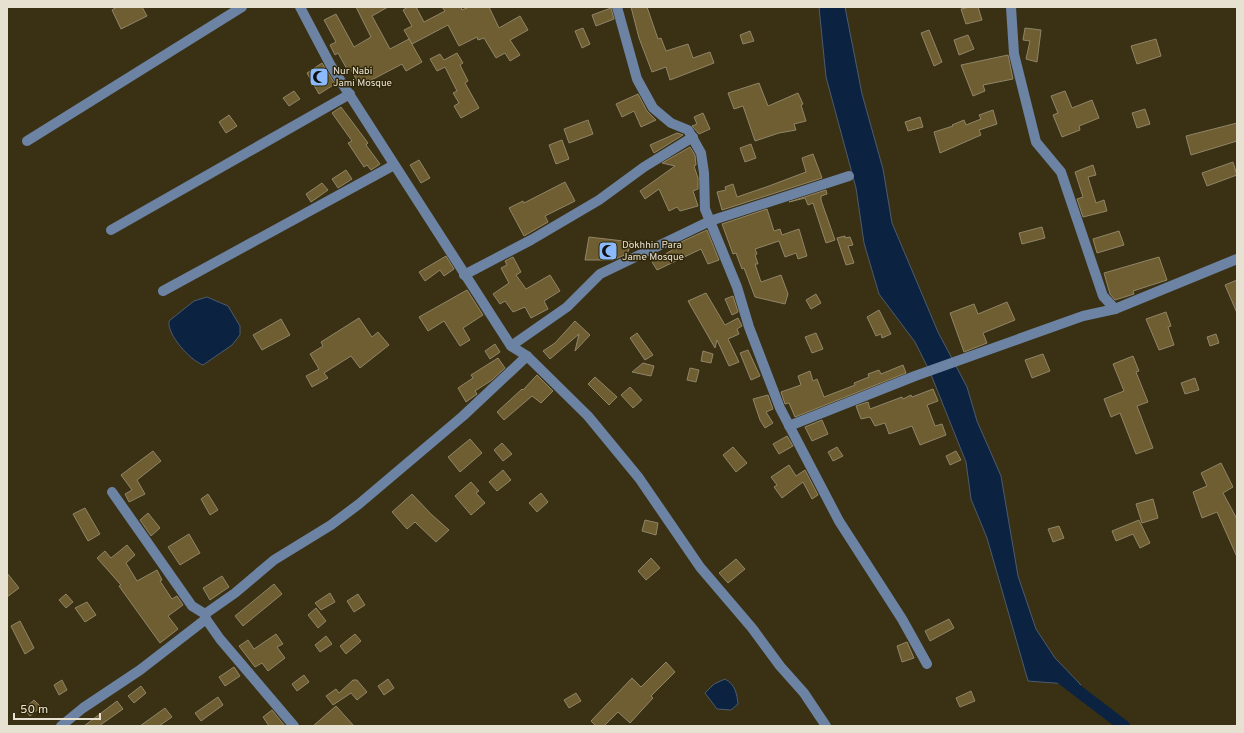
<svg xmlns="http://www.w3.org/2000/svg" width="1244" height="733" font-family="Overpass,sans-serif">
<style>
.water{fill:#0b2241;stroke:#4d5b6c}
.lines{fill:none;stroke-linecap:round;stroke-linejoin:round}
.canal{stroke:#0b2241;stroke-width:12}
.building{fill:#6e5e32;stroke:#908567}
.minor{stroke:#6c83a3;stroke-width:10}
.labels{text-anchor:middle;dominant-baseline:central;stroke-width:3;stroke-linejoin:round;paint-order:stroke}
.poi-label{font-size:10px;fill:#e7e1d1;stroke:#30270a;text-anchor:start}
</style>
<rect width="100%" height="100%" fill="#3a3115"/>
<!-- water -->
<g class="water">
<path d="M819 7H845L862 94 883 169 892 223 938 332 967 387 977 421 1001 476 1018 576 1036 629 1055 658 1081 685 1028 681 987 538 971 499 966 462 930 372 915 342 879 294 864 243 856 188 826 77Z"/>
<path d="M207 297 228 306 240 326V335L232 345 203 365C190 360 167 335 169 321L194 301Z"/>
<path d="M725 679C735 684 737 694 738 704L731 710 717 709 705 693 714 684Z"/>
</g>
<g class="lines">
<!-- canal -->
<path class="canal" d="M1057 675 1124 726"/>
</g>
<!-- building -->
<g class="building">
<path d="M117 7H142L147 16 121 29 112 10Z"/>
<path d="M356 7H388L372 16 390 49 409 39 422 62 406 71 402 64 360 86 351 70 348 71 338 53 335 55 330 45 336 42 324 20 336 14 354 47 371 37Z"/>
<path d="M408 7H416L424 22 445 11 442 7H461L462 10 469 7H489L499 28 520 16 528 30 510 40 520 55 510 61 505 53 496 58 484 38 478 40 477 37 459 46 448 25 412 44 404 30 412 26 403 10Z"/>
<path d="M631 7H647L658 39 661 38 666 51 688 44 693 58 710 52 714 63 670 80 666 67 652 72 639 38Z"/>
<path d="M970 7H978L982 20 966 24 961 9Z"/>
<path d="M611 8 614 19 596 26 592 15Z"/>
<path d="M583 28 590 44 582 48 575 31Z"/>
<path d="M1025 28 1041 30 1037 62 1026 59 1030 41 1023 40Z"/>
<path d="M929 30 942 62 934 66 921 33Z"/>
<path d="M750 31 754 41 743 44 740 35Z"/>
<path d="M968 35 974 49 959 55 954 40Z"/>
<path d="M1156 39 1161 56 1137 64 1131 46Z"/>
<path d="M457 53 463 63 460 65 468 81 465 83 479 108 461 118 454 106 459 103 453 93 457 91 445 67 437 71 430 59 440 54 444 60Z"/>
<path d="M1008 55 1013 79 983 85 985 91 973 96 961 65Z"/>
<path d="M322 63 335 84 319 94 307 73Z"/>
<path d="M759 83 768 106 798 93 803 104 801 105 806 121 794 124 796 130 779 133 755 141 743 106 734 109 728 93Z"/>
<path d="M294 91 300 99 289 106 283 98Z"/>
<path d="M1065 91 1072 108 1092 100 1099 118 1079 126 1080 130 1062 137 1053 115 1058 113 1051 96Z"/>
<path d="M638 94 647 111 656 120 641 127 634 111 622 117 616 104Z"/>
<path d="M341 107 368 143 366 145 380 164 371 170 367 165 364 167 348 143 352 141 332 113Z"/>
<path d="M1145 109 1150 124 1137 128 1132 113Z"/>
<path d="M993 110 997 124 979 130 981 135 940 153 934 132 953 126 952 125 964 120 966 125 981 119 979 115Z"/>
<path d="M703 113 710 129 699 134 692 126 697 124 694 117Z"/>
<path d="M229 115 237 126 226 133 219 122Z"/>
<path d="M920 117 923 127 908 131 905 122Z"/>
<path d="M588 120 593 134 569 143 564 129Z"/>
<path d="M1237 123V141L1191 155 1186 136Z"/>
<path d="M677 133 683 135 654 153 650 145Z"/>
<path d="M562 140 569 159 556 164 549 145Z"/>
<path d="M751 144 756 158 745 162 740 148Z"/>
<path d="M690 147 695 155 696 165 694 166 698 178V189L693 191 698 206 680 211 677 207 669 211 659 189 645 199 640 191 675 166 662 163Z"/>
<path d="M813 154 822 178 722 210 717 192 726 190 725 187 733 184 737 197 769 186 806 172 802 158Z"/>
<path d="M419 160 430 178 421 183 410 165Z"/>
<path d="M1233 162 1237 175 1207 186 1202 173Z"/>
<path d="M1093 165 1096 175 1088 177 1096 203 1104 200 1107 211 1083 217 1077 199 1083 197 1075 172Z"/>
<path d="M346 170 352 179 338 188 332 179Z"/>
<path d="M565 182 575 201 545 216 548 222 524 236 509 208 523 201 524 203Z"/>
<path d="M322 183 328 190 311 202 306 194Z"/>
<path d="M826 190 827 194 821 196V200L835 240 826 243 813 203 808 205 805 198 789 202Z"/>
<path d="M767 209 774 231 780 229 782 235 799 229 807 256 798 259 796 253 785 257 779 241 755 249 757 254 755 255 758 264H755L761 282 781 275 788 294 785 304 755 297 744 268 742 269 736 253 733 254 722 224Z"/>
<path d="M1042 227 1045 238 1022 244 1019 233Z"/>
<path d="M707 230 719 260 708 264 701 249 657 270 652 262 682 244 681 242Z"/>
<path d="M1119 231 1124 245 1097 253 1093 239Z"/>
<path d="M845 236V238L850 237 853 245 848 246 854 263 846 265 837 238Z"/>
<path d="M589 237 632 242 627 254 613 260H585Z"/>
<path d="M446 256 454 269 444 276 440 270 425 281 419 272Z"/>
<path d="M513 257 521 272 516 275 526 289 550 275 560 291 544 301 548 309 531 318 525 307 513 312 505 301 500 304 493 294 509 283 501 268 507 265 505 261Z"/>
<path d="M1159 257 1167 280 1133 291 1134 294 1115 300 1110 294 1104 273Z"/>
<path d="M1237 280V313L1225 285Z"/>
<path d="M467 290 483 315 463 328 470 340 460 346 444 321 428 331 419 317Z"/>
<path d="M706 293 725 325 738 318 742 326 737 329 739 334 728 339 739 362 729 366 717 340 715 348 688 301Z"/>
<path d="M816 294 821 303 811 309 806 300Z"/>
<path d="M733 296 738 312 732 315 725 299Z"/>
<path d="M1007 302 1015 320 983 333 987 343 964 352 950 313 974 304 978 314Z"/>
<path d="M879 310 891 334 882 338 881 334 876 336 867 317Z"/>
<path d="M1166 312 1171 326 1168 327 1174 345 1159 350 1146 319Z"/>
<path d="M359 318 372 337 378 332 389 345 360 368 351 356 324 373 328 378 312 387 306 376 319 369 310 354 323 346 321 342Z"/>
<path d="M281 319 290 335 262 350 253 335Z"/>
<path d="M575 321 590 335 575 351 579 334 550 359 543 351 555 343Z"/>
<path d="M637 333 653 355 645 360 630 338Z"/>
<path d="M816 333 823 349 812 353 805 337Z"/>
<path d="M1216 334 1219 343 1210 346 1207 337Z"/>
<path d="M495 344 500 352 490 359 485 351Z"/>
<path d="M748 350 760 376 751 380 740 353Z"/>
<path d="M703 351 713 354 711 363 701 361Z"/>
<path d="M1043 354 1050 371 1032 378 1025 360Z"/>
<path d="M1133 356 1139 371 1136 372 1148 402 1137 406 1153 448 1136 454 1120 413 1111 417 1104 399 1124 391 1113 364Z"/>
<path d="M498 358 505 368 492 380 475 391 477 394 466 402 458 388 473 378 471 375Z"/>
<path d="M643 363 654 366 651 376 632 372Z"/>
<path d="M903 365 906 373 795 417 789 403 785 404 781 392 801 385 798 376 810 371 813 381 817 379 824 397 855 385 854 383 869 377 868 374 879 370 881 374Z"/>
<path d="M690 368 699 370 696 382 687 380Z"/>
<path d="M537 375 553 391 541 403 532 396 504 420 497 412 522 389 523 390Z"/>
<path d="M595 377 617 397 609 405 588 384Z"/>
<path d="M1195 378 1199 390 1185 394 1181 383Z"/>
<path d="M630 387 642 400 633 408 621 395Z"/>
<path d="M933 389 938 401 927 405 935 426 942 424 946 435 920 445 912 426 889 434 885 423 875 426 870 417 861 419 856 406 868 402 870 409 902 397 903 399 911 395 912 397Z"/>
<path d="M768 395 773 409 766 412 773 423 765 428 760 420 753 399Z"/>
<path d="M822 420 828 434 812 441 805 427Z"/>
<path d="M787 436 793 446 779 454 773 444Z"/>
<path d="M470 439 482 453 460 472 448 457Z"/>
<path d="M502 443 512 454 503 461 494 450Z"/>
<path d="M733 447 747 463 736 472 723 455Z"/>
<path d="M837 447 843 456 833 461 828 452Z"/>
<path d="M153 451 161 461 137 480 145 494 129 502 125 494 132 490 121 475Z"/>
<path d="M956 451 961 460 950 465 946 456Z"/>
<path d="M1221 463 1233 487 1223 493 1237 519V557L1217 512 1202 518 1193 492 1207 486 1201 473Z"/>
<path d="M789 465 796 476 805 470 818 495 812 499 803 482 782 498 774 487 777 485 771 477Z"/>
<path d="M503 470 511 480 497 491 489 482Z"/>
<path d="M471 482 479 491 476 493 485 503 471 515 455 496Z"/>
<path d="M541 493 548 502 537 512 529 503Z"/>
<path d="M208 494 218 510 210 515 201 499Z"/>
<path d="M412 494 431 514 449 530 436 542 415 522 407 529 392 512Z"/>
<path d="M1153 499 1158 518 1142 523 1136 504Z"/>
<path d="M85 508 100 534 88 541 73 514Z"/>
<path d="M148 513 160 528 151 536 140 520Z"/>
<path d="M645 520 658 523 656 535 642 531Z"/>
<path d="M1139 520 1150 543 1140 548 1133 534 1116 541 1112 531Z"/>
<path d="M1059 526 1064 538 1053 542 1048 529Z"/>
<path d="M189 534 200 553 180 565 168 547Z"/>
<path d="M127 545 135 555 126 563 137 581 157 570 162 580 160 581 172 599 177 596 183 605 168 616 178 629 160 643 129 600 119 586 121 585 97 558 105 551 111 558Z"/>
<path d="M651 558 660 568 646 580 638 571Z"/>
<path d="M736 559 745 569 728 583 719 573Z"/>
<path d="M7 573 19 588 7 597Z"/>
<path d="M222 576 229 587 210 600 203 588Z"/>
<path d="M274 584 282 594 243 626 235 616Z"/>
<path d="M330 593 335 602 321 610 315 603Z"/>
<path d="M66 594 73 602 66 608 59 600Z"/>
<path d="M358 594 365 605 354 612 347 601Z"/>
<path d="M87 602 96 615 85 622 75 608Z"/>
<path d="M316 608 326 621 318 628 308 615Z"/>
<path d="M949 619 954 628 930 641 925 631Z"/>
<path d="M20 621 34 648 25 654 11 626Z"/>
<path d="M276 634 283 644 277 647 285 658 268 671 262 663 255 667 239 646 248 640 254 649Z"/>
<path d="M355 634 361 641 346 654 340 646Z"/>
<path d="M326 636 332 644 320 652 315 645Z"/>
<path d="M907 642 914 658 902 662 897 646Z"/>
<path d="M666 662 675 672 651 696 653 698 630 723 618 712 604 726H596L591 721 632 678 641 687Z"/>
<path d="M234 667 240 676 225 686 219 677Z"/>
<path d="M304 675 309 682 297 691 292 684Z"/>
<path d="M388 679 394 688 384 695 378 686Z"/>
<path d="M62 680 67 690 59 695 54 685Z"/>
<path d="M353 680H357L367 692 357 700 351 693 333 705 326 696 336 689 339 693Z"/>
<path d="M141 686 146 693 134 703 128 696Z"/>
<path d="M971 691 975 701 960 707 956 698Z"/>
<path d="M576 693 581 701 569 708 564 700Z"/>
<path d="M218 697 223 705 201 721 195 713Z"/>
<path d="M34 700 41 707 30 716 24 709Z"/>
<path d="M117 701 123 709 99 726H84Z"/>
<path d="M336 706 354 726H313Z"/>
<path d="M165 708 172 717 159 726H140Z"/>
<path d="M272 710 285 726H269L263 717Z"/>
</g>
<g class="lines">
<!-- minor -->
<g class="minor">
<path d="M300 7 331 66 511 346 527 356 588 416 639 478 700 567 752 628 780 666 804 693 826 726"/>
<path d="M617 7 637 79 653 108 671 123 688 130 701 153 704 173 705 209 737 287 749 327 780 408 839 521 902 619 927 664"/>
<path d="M1011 7 1014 54 1036 142 1061 172 1103 296 1115 309"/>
<path d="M27 141 242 7"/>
<path d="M111 230 350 94"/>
<path d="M464 275 531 240 599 200 644 167 693 137"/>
<path d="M163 291 394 165"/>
<path d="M511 346 567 307 600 274 710 221 849 176"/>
<path d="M789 426 915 376 1083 316 1115 309 1237 259"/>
<path d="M112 492 192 606 205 614"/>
<path d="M61 726 83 708 140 670 206 619"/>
<path d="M294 726 220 639 206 619 205 614 235 593 274 560 331 525 359 504 463 416 527 356"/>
</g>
</g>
<!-- icons -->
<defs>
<g id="mosque-square" transform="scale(1)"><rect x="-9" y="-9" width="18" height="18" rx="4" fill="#8bbafc" stroke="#30270a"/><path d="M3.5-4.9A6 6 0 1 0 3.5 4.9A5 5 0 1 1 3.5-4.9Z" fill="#111"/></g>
</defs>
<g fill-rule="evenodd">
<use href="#mosque-square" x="319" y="77"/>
<use href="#mosque-square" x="608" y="251"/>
</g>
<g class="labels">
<!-- poi labels -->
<g class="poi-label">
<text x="333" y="71">Nur Nabi<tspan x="333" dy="12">Jami Mosque</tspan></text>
<text x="622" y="245">Dokhhin Para<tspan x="622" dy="12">Jame Mosque</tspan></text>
</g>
</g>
<!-- border -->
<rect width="1244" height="733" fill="none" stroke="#e7e1d1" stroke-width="16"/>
<!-- scale -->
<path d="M14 713v6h86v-6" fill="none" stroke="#e7e1d1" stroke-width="2"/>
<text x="20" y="713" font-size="12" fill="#e7e1d1" stroke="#30270a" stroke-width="3" paint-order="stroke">50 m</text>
</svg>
